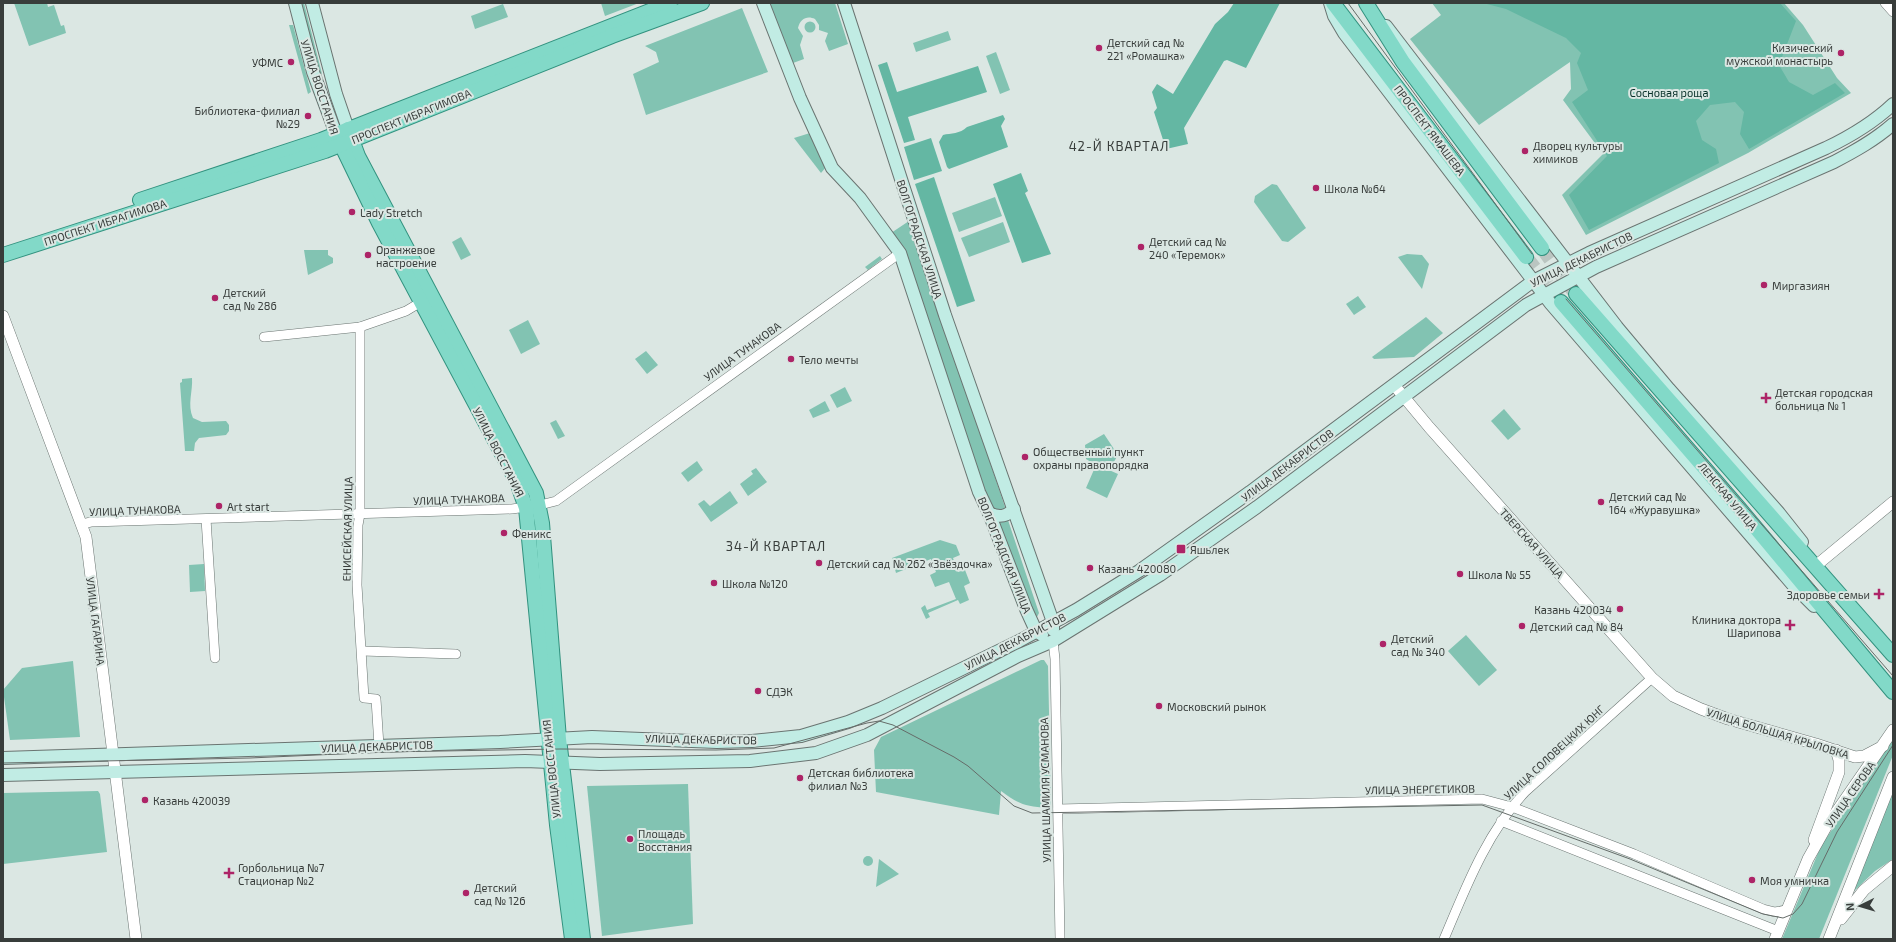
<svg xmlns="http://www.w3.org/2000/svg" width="1896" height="942" font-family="'Exo 2',sans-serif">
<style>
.green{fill:#82c3b2}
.forest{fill:#64b7a3}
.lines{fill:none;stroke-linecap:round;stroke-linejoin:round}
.primary-tunnel{stroke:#bac5c1;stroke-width:14;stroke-dasharray:14 7;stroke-linecap:butt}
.minor-casing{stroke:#6a7471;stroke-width:10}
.tertiary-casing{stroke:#6a7471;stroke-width:12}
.secondary-casing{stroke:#6a7471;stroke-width:14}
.primary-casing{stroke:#32927f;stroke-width:16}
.minor{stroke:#fff;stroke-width:9}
.tertiary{stroke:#fff;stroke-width:11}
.secondary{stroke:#c1ece4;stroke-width:12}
.primary{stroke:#82d9c8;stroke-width:14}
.tram{stroke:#656c69;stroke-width:1}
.poi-dot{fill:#ad2467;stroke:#dbe7e3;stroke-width:1.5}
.labels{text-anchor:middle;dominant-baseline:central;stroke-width:4;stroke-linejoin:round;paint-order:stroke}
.poi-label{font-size:11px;fill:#383d3b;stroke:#dbe7e3;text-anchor:start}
.street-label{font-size:11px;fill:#383d3b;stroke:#dbe7e3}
.park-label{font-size:11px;fill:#083129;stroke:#dbe7e3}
.quarter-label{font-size:13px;letter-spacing:1px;fill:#383d3b;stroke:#dbe7e3}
</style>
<rect width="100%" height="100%" fill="#dbe7e3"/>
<!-- green -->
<g class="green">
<path d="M14 3H47L48 7 54 5 61 26 64 25 66 33 29 46Z"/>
<path d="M300 3H304L322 74 320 73Z"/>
<path d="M601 3H639L605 16Z"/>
<path d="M769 3H835L848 44 829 51 825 41 828 33 819 30V25L815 19C807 15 800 19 798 28L803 36 800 45 804 59 793 63Z"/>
<path d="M1432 3H1784L1803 25 1837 78 1851 93 1748 153 1586 235 1562 195 1603 154 1563 100 1571 89 1570 62 1479 125 1410 39 1441 15Z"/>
<path d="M503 4 508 17 475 29 471 16Z"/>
<path d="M742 8 768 72 646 115 633 74 659 62 656 52 645 46Z"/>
<circle cx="810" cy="27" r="5.5"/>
<path d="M289 25H293L311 92 308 94Z"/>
<path d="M948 31 951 40 916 52 913 43Z"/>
<path d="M996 52 1010 90 1000 94 986 56Z"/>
<path d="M810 133 826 167 821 173 794 138Z"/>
<path d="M1272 184 1277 185 1306 228 1288 242 1282 241 1254 202 1255 196Z"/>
<path d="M995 197 1002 216 959 232 952 213Z"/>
<path d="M909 221 1005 507 1004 511 992 510 906 259 891 233Z"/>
<path d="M1003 222 1010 242 969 257 961 238Z"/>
<path d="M461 237 471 255 461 260 452 242Z"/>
<path d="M304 250H328V255L333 258V263L308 275Z"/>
<path d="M1407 254 1422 255 1429 264 1422 289 1398 257Z"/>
<path d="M880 256 882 259 868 270 865 267Z"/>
<path d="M1358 296 1366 307 1354 315 1346 304Z"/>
<path d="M1426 317 1443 333 1414 357 1374 359 1372 357Z"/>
<path d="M528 320 540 344 521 354 509 330Z"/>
<path d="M646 351 658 365 647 374 635 359Z"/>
<path d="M192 378C193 391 187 405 193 418L202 422 226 421 229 425V431L226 435 199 438 195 443 194 451H185L180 383 182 382V379Z"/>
<path d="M845 387 852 401 837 408 830 395Z"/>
<path d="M825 401 830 411 813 418 809 410Z"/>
<path d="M1504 409 1521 429 1508 440 1491 421Z"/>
<path d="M556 420 565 436 558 439 550 423Z"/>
<path d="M1104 434 1118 455 1109 470 1118 474 1107 498 1086 488 1096 465 1086 459 1085 445Z"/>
<path d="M697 461 703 470 688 482 681 473Z"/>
<path d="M756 468 767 482 748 496 740 484 753 474 751 471Z"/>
<path d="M730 491 738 503 711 522 698 504 704 500 710 506Z"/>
<path d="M1007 517 1039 613 1037 617 1034 618 996 522H1004Z"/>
<path d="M940 540 956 545 960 555 953 558 958 572 965 570 970 583 964 586 969 600 960 604 958 600 928 613 930 617 926 619 921 608 925 605 927 610 956 599 949 582 935 587 930 575 936 572 931 559 896 573 892 558Z"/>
<path d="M204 564 205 591 190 592 189 565Z"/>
<path d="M1466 635 1497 670 1479 686 1448 651Z"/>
<path d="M1041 660H1044L1048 666 1051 804 1047 808C1026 806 1019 805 1001 791L999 815 876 792 874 750 881 737Z"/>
<path d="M73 661 80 737 10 740 3 690 22 668Z"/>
<path d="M1893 739V755L1819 939H1782L1821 846Z"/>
<path d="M1893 783V859L1875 871 1852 893Z"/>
<path d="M688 784 693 924 602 936 587 786Z"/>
<path d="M98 791 100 794 107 852 3 864V793Z"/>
<circle cx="868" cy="861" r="5"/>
<path d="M879 859 899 874 876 887Z"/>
</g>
<!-- forest -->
<g class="forest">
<path d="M1234 3H1280L1246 68 1227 60 1224 61 1184 128 1188 144 1166 149 1154 112 1157 108 1152 92 1157 84 1173 94 1215 24 1228 12Z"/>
<path d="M1483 3H1780L1796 21 1779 65 1789 82 1813 95 1835 83 1845 93 1749 149 1740 134 1744 112 1735 102 1710 105 1696 121 1702 140 1716 149 1719 163 1589 230 1569 195 1607 156 1572 102 1588 90 1577 63 1581 53 1566 38 1506 9Z"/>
<path d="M887 62 897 92 978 66 987 92 908 117 915 140 904 143 878 65Z"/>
<path d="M1003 115 1005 119 1001 126 1008 147 949 169 947 167 939 142 943 135C951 133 960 134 967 127Z"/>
<path d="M931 138 942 171 914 180 904 147Z"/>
<path d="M1021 173 1028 191 1025 193 1051 254 1022 263 993 184Z"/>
<path d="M934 177 975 301 957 307 915 184Z"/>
</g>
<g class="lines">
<!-- primary-tunnel -->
<g class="primary-tunnel">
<path d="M1542 248 1575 293"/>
<path d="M1526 257 1561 302"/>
</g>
<!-- minor casing -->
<g class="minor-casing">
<g id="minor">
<path d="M1885 3 1893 12"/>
<path d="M360 327V514L358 525 357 585 364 698 376 699 379 746"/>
<path d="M264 337 360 327 406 311 421 302"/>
<path d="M206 519 215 658"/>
<path d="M82 524 91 522 512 509 540 505 556 501 900 253"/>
<path d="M1053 641 1055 659 1060 939"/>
<path d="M362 651 456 654"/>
<path d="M1058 809 1482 799 1512 807 1634 854 1763 909 1775 912 1786 910"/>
<path d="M1501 821 1778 931"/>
<path d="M1444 939C1466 887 1486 834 1525 792L1652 678"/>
</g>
</g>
<!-- tertiary casing -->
<g class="tertiary-casing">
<g id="tertiary">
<path d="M3 316 86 537 136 939"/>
<path d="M1394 385 1429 427 1652 678 1673 696 1701 709 1728 719 1816 744 1855 757 1864 756 1883 746"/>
<path d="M1818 564 1893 502"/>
<path d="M1814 840 1839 772V760L1836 750"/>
<path d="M1841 919 1864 890 1893 866"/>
<path d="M1775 939 1808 859 1826 827 1893 730"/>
<path d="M1829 939 1893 777"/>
</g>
</g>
<!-- secondary casing -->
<g class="secondary-casing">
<g id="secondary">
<path d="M295 3 313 72 336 134"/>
<path d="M312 3 336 94 348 129"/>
<path d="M763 3 800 98 832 168 860 198 900 253 979 492 989 513 1026 609 1036 631 1042 635"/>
<path d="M844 3 945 315 1053 622V630"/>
<path d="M1330 3 1334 16 1344 33 1551 304 1793 585 1814 606"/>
<path d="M1386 26 1617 327 1669 389 1779 513 1802 542"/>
<path d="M989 513C999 518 1006 517 1014 509"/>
<path d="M3 758 500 742 592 737 717 742 752 741 801 736 848 722 882 708 1019 641 1076 610 1139 571 1250 492 1533 281 1589 253 1826 148C1851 136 1873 123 1893 104"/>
<path d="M3 775 525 761 600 764 750 761 816 753 867 735 1018 656 1053 641 1160 575 1257 507 1526 305 1596 267 1834 162C1855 151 1875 140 1893 124"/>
</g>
</g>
<!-- primary casing -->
<g class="primary-casing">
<g id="primary">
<path d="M1333 3 1526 257"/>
<path d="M1366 3 1403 62 1542 248"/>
<path d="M348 129 358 156 536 493 542 523 559 739 583 939"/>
<path d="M336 134 379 223 517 482 526 508 557 825 572 939"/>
<path d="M140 200 321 140 670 3"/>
<path d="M3 255 325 151 612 36 702 3"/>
<path d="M1576 294 1893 655"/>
<path d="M1561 302 1739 508 1893 692"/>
</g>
</g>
<!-- minor -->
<use href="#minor" class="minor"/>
<!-- tertiary -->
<use href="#tertiary" class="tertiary"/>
<!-- secondary -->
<use href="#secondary" class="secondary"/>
<!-- primary -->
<use href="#primary" class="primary"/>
<!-- tram -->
<g class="tram">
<path d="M1348 3 1532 254"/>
<path d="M1566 299 1893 676"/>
<path d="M3 763 250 758 383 752 560 749 716 750 774 748 867 723 879 721 893 725 954 757 968 766 1014 806 1032 813 1482 805 1630 859 1763 914 1783 918 1793 914 1802 904 1837 832 1893 745"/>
</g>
</g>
<!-- markers -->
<g class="poi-dot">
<circle cx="1099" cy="48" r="4"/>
<circle cx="1841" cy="53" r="4"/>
<circle cx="291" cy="62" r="4"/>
<circle cx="308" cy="116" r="4"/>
<circle cx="1525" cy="151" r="4"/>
<circle cx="1316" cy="188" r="4"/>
<circle cx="352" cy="212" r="4"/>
<circle cx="1141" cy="247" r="4"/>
<circle cx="368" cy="255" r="4"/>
<circle cx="1764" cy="285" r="4"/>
<circle cx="215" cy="298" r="4"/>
<circle cx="791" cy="359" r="4"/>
<path d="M1764 392h4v4h4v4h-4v4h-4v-4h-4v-4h4z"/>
<circle cx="1025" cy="457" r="4"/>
<circle cx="1601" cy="502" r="4"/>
<circle cx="219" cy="506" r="4"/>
<circle cx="504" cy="533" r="4"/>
<rect x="1176" y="544" width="10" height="10" rx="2"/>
<circle cx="819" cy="563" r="4"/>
<circle cx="1090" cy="568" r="4"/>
<circle cx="1460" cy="574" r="4"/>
<circle cx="714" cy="583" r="4"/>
<path d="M1877 588h4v4h4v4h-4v4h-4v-4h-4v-4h4z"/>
<circle cx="1620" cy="609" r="4"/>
<path d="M1788 619h4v4h4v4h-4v4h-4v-4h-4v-4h4z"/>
<circle cx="1522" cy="626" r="4"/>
<circle cx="1383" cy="644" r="4"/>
<circle cx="758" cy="691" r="4"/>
<circle cx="1159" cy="706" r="4"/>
<circle cx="800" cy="778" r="4"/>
<circle cx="145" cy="800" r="4"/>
<circle cx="630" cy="839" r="4"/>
<path d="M227 867h4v4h4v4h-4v4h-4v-4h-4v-4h4z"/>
<circle cx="1752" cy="880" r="4"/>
<circle cx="466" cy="893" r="4"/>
</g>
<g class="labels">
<!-- poi labels -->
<g class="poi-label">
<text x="1107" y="42">Детский сад №<tspan x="1107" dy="13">221 «Ромашка»</tspan></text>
<text x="1833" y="47" text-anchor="end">Кизический<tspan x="1833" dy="13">мужской монастырь</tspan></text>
<text x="283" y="62" text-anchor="end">УФМС</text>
<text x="300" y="110" text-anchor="end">Библиотека-филиал<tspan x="300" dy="13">№29</tspan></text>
<text x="1533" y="145">Дворец культуры<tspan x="1533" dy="13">химиков</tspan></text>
<text x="1324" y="188">Школа №64</text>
<text x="360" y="212">Lady Stretch</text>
<text x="1149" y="241">Детский сад №<tspan x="1149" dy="13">240 «Теремок»</tspan></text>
<text x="376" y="249">Оранжевое<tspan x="376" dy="13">настроение</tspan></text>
<text x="1772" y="285">Миргазиян</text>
<text x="223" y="292">Детский<tspan x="223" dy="13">сад № 286</tspan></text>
<text x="799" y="359">Тело мечты</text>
<text x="1775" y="392">Детская городская<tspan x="1775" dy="13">больница № 1</tspan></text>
<text x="1033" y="451">Общественный пункт<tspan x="1033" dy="13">охраны правопорядка</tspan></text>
<text x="1609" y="496">Детский сад №<tspan x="1609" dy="13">164 «Журавушка»</tspan></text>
<text x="227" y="506">Art start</text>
<text x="512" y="533">Феникс</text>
<text x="1190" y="549">Яшьлек</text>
<text x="827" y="563">Детский сад № 262 «Звёздочка»</text>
<text x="1098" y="568">Казань 420080</text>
<text x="1468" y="574">Школа № 55</text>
<text x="722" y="583">Школа №120</text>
<text x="1870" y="594" text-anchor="end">Здоровье семьи</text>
<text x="1612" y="609" text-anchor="end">Казань 420034</text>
<text x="1781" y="619" text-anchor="end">Клиника доктора<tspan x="1781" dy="13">Шарипова</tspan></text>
<text x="1530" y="626">Детский сад № 84</text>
<text x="1391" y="638">Детский<tspan x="1391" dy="13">сад № 340</tspan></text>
<text x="766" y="691">СДЭК</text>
<text x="1167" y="706">Московский рынок</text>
<text x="808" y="772">Детская библиотека<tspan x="808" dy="13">филиал №3</tspan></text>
<text x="153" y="800">Казань 420039</text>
<text x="638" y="833">Площадь<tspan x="638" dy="13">Восстания</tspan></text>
<text x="238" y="867">Горбольница №7<tspan x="238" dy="13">Стационар №2</tspan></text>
<text x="1760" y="880">Моя умничка</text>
<text x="474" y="887">Детский<tspan x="474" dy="13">сад № 126</tspan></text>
</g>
<!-- street labels -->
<g class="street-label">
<text transform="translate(320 87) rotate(72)">УЛИЦА ВОССТАНИЯ</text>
<text transform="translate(411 116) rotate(-22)">ПРОСПЕКТ ИБРАГИМОВА</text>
<text transform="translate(1430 130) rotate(53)">ПРОСПЕКТ ЯМАШЕВА</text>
<text transform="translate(105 222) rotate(-18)">ПРОСПЕКТ ИБРАГИМОВА</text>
<text transform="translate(920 239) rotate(72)">ВОЛГОГРАДСКАЯ УЛИЦА</text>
<text transform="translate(1581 259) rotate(-26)">УЛИЦА ДЕКАБРИСТОВ</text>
<text transform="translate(742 351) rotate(-36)">УЛИЦА ТУНАКОВА</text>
<text transform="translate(499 452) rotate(63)">УЛИЦА ВОССТАНИЯ</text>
<text transform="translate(1287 465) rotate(-37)">УЛИЦА ДЕКАБРИСТОВ</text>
<text transform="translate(1728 496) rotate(50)">ЛЕНСКАЯ УЛИЦА</text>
<text transform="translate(459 499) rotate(-2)">УЛИЦА ТУНАКОВА</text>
<text transform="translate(135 510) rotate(-2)">УЛИЦА ТУНАКОВА</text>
<text transform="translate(347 529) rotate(-89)">ЕНИСЕЙСКАЯ УЛИЦА</text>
<text transform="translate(1532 543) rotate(48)">ТВЕРСКАЯ УЛИЦА</text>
<text transform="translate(1005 555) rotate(68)">ВОЛГОГРАДСКАЯ УЛИЦА</text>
<text transform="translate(96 621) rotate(83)">УЛИЦА ГАГАРИНА</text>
<text transform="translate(1015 641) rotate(-27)">УЛИЦА ДЕКАБРИСТОВ</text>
<text transform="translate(1778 733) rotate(17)">УЛИЦА БОЛЬШАЯ КРЫЛОВКА</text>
<text transform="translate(701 739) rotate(1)">УЛИЦА ДЕКАБРИСТОВ</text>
<text transform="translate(377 746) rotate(-2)">УЛИЦА ДЕКАБРИСТОВ</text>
<text transform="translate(1554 752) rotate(-43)">УЛИЦА СОЛОВЕЦКИХ ЮНГ</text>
<text transform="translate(551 769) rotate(-96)">УЛИЦА ВОССТАНИЯ</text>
<text transform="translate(1420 789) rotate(-1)">УЛИЦА ЭНЕРГЕТИКОВ</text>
<text transform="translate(1045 790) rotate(-91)">УЛИЦА ШАМИЛЯ УСМАНОВА</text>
<text transform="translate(1850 794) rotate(-55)">УЛИЦА СЕРОВА</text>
</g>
<!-- park labels -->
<g class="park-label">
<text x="1669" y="92">Сосновая роща</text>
</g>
<!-- quarter labels -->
<g class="quarter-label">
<text x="1119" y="146">42-Й КВАРТАЛ</text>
<text x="776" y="546">34-Й КВАРТАЛ</text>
</g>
</g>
<!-- border -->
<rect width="1896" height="942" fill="none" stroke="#383d3b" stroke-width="8"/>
<!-- north arrow -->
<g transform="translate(1860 906) rotate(265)" stroke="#dbe7e3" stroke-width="3" paint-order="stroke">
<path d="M0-3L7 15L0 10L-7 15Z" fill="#383d3b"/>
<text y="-6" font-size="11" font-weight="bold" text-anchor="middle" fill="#383d3b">N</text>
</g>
</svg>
